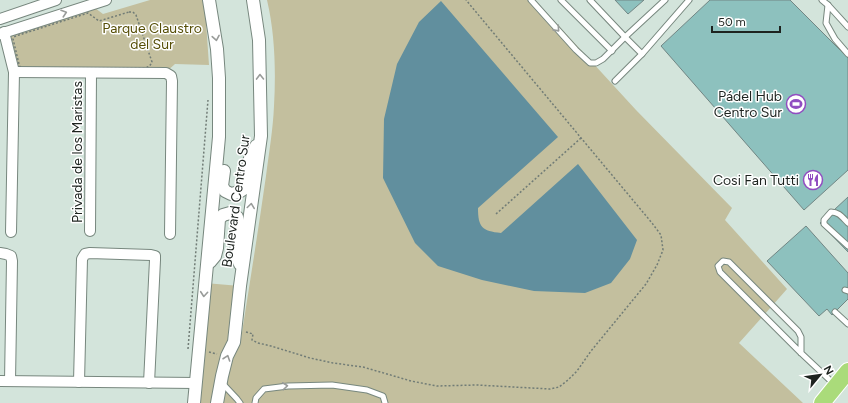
<svg xmlns="http://www.w3.org/2000/svg" width="848" height="403" font-family="Figtree,sans-serif">
<style>
.green{fill:#c3bf9e}
.water{fill:#618f9e}
.building{fill:#8dc1be;stroke:#728684}
.lines{fill:none;stroke-linecap:round;stroke-linejoin:round}
.service-casing{stroke:#77877e;stroke-width:7}
.minor-casing{stroke:#77877e;stroke-width:12}
.tertiary-casing{stroke:#77877e;stroke-width:14}
.trunk-casing{stroke:#fff;stroke-width:18}
.path{stroke:#717c76;stroke-width:1.5;stroke-dasharray:2 2;stroke-linecap:butt}
.service{stroke:#fff;stroke-width:5}
.minor{stroke:#fff;stroke-width:10}
.tertiary{stroke:#fff;stroke-width:12}
.trunk{stroke:#aadb7a;stroke-width:16}
.oneway{stroke:#999c9a}
.labels{text-anchor:middle;dominant-baseline:central;stroke-width:3;stroke-linejoin:round;paint-order:stroke}
.park-label{font-size:14px;fill:#564e06;stroke:#fff}
.poi-label{font-size:14px;fill:#1d231f;stroke:#fff;text-anchor:end}
.street-label{font-size:14px;fill:#1d231f;stroke:#fff}
</style>
<rect width="100%" height="100%" fill="#d3e4db"/>
<!-- green -->
<g class="green">
<path d="M150 0H203L205 8 209 65 175 64 166 72H14L4 32 91 5 103 14Z"/>
<path d="M267 0H535L636 110 732 208 725 220 787 289 739 343 803 403H194L205 283 240 286 234 341 240 345C249 288 258 232 266 176 269 153 273 129 274 106 276 71 275 34 267 0Z"/>
</g>
<!-- water -->
<path class="water" d="M441 1 558 137 478 208C478 227 482 231 501 233L578 164 637 240 630 259 611 283 585 293 534 291 482 280 438 266 415 243 383 178 384 119 397 64 419 22Z"/>
<!-- building -->
<g class="building">
<path d="M615 0H644L628 14Z"/>
<path d="M710 0H790L848 58V170L804 210 661 46Z"/>
<path d="M848 197V252L820 223Z"/>
<path d="M806 226 848 273V288L845 290 848 293V299L832 315 827 309 819 316 767 261Z"/>
</g>
<g class="lines">
<!-- service casing -->
<g class="service-casing">
<g id="service">
<path d="M531 0 576 50 590 63H596L603 59 625 37 642 54 689 0"/>
<path d="M561 0 612 51"/>
<path d="M590 0 625 37 665 0"/>
<path d="M822 0 828 5 848 27"/>
<path d="M828 5 826 23 835 39 848 54"/>
<path d="M615 81 642 54"/>
<path d="M848 223C842 217 839 212 831 212L824 220V224L848 246"/>
<path d="M845 290 848 291"/>
<path d="M835 312 848 324"/>
<path d="M801 353V337L798 331 729 262 723 261 718 266 720 272 801 353 834 384"/>
<path d="M222 383 237 399 240 403"/>
<path d="M255 403 256 398 264 389 288 386 332 385 367 390 383 396 385 403"/>
</g>
</g>
<!-- minor casing -->
<g class="minor-casing">
<g id="minor">
<path d="M0 19 56 0"/>
<path d="M4 32 14 72 11 232"/>
<path d="M0 34 106 0"/>
<path d="M14 72 166 73 171 76 172 81 170 234"/>
<path d="M90 231 91 73"/>
<path d="M0 253 6 254 11 256 12 261 10 381"/>
<path d="M0 381 196 383"/>
<path d="M79 382 82 259 85 254 90 253 151 255 155 256V260L149 383"/>
</g>
</g>
<!-- tertiary casing -->
<g class="tertiary-casing">
<g id="tertiary">
<path d="M224 171 222 186 225 191 231 194 239 192 245 188 249 161 256 146"/>
<path d="M210 262 215 256 217 248 219 219 223 215 230 213 237 217C242 231 234 242 237 255 237 258 239 261 240 264"/>
<path d="M194 403 219 137V78L217 49 209 0"/>
<path d="M217 403 222 376 227 356 234 342 240 286 261 136 259 40 253 0"/>
</g>
</g>
<!-- trunk casing -->
<g class="trunk-casing">
<path id="trunk" d="M822 403 848 371"/>
</g>
<!-- path -->
<g class="path">
<path d="M129 12H133L136 15 152 62C150 66 149 67 145 68H24L20 67 19 64 13 39 14 37 16 36 88 13 99 21Z"/>
<path d="M496 214 581 138"/>
<path d="M246 332 253 334 252 340 258 343 271 346 310 358 333 363 363 367 411 381 437 386 477 385 550 389 559 387 568 380 577 371 591 351 646 284 657 265 663 250 661 235 652 223 466 0"/>
<path d="M188 349 208 100"/>
<path d="M209 352 217 354"/>
</g>
<!-- service -->
<use href="#service" class="service"/>
<!-- minor -->
<use href="#minor" class="minor"/>
<!-- tertiary -->
<use href="#tertiary" class="tertiary"/>
<!-- trunk -->
<use href="#trunk" class="trunk"/>
</g>
<!-- one-way arrows -->
<defs><path id="oneway-chevron" d="M-2-3.5L2.5 0L-2 3.5" fill="none" stroke-width="1.6" stroke-linecap="round" stroke-linejoin="round"/></defs>
<g class="oneway">
<use href="#oneway-chevron" transform="translate(64 13) rotate(-18)"/>
<use href="#oneway-chevron" transform="translate(557 29) rotate(48)"/>
<use href="#oneway-chevron" transform="translate(216 38) rotate(80)"/>
<use href="#oneway-chevron" transform="translate(260 77) rotate(-91)"/>
<use href="#oneway-chevron" transform="translate(251 206) rotate(-82)"/>
<use href="#oneway-chevron" transform="translate(204 294) rotate(95)"/>
<use href="#oneway-chevron" transform="translate(227 358) rotate(-71)"/>
<use href="#oneway-chevron" transform="translate(285 386) rotate(-6)"/>
</g>
<!-- icons -->
<defs>
<g id="stadium-ring" transform="scale(1)"><circle r="9.5" fill="#fff" stroke="#914dc1" stroke-width="1.5"/><path d="M0-5a6.5 5 0 1 0 0 10a6.5 5 0 1 0 0-10ZM-3.5-1.8h7v3.6h-7Z" fill="#914dc1"/></g>
<g id="restaurant-ring" transform="scale(1)"><circle r="9.5" fill="#fff" stroke="#914dc1" stroke-width="1.5"/><path d="M-5-6h1v4h1v-4h1v4h1v-4h1v5L-1.5 .5V6h-2V.5L-5-1ZM5-6V6H3V1.5H1.5Q1.5-4 5-6Z" fill="#914dc1"/></g>
</defs>
<g fill-rule="evenodd">
<use href="#stadium-ring" x="796" y="104"/>
<use href="#restaurant-ring" x="813" y="180"/>
</g>
<g class="labels">
<!-- park labels -->
<g class="park-label">
<text x="152" y="28">Parque Claustro<tspan x="152" dy="16">del Sur</tspan></text>
</g>
<!-- poi labels -->
<g class="poi-label">
<text x="782" y="96">Pádel Hub<tspan x="782" dy="16">Centro Sur</tspan></text>
<text x="799" y="180">Cosi Fan Tutti</text>
</g>
<!-- street labels -->
<g class="street-label">
<text transform="translate(77 152) rotate(-90)">Privada de los Maristas</text>
<text transform="translate(236 201) rotate(-82)">Boulevard Centro Sur</text>
</g>
</g>
<!-- north arrow -->
<g transform="translate(820 375) rotate(61)" stroke="#ffffff" stroke-width="3" paint-order="stroke">
<path d="M0-3L7 15L0 10L-7 15Z" fill="#1d231f"/>
<text y="-6" font-size="11" font-weight="bold" text-anchor="middle" fill="#1d231f">N</text>
</g>
<!-- scale -->
<path d="M712 26v6h68v-6" fill="none" stroke="#1d231f" stroke-width="2"/>
<text x="718" y="26" font-size="12" fill="#1d231f" stroke="#ffffff" stroke-width="3" paint-order="stroke">50 m</text>
</svg>
